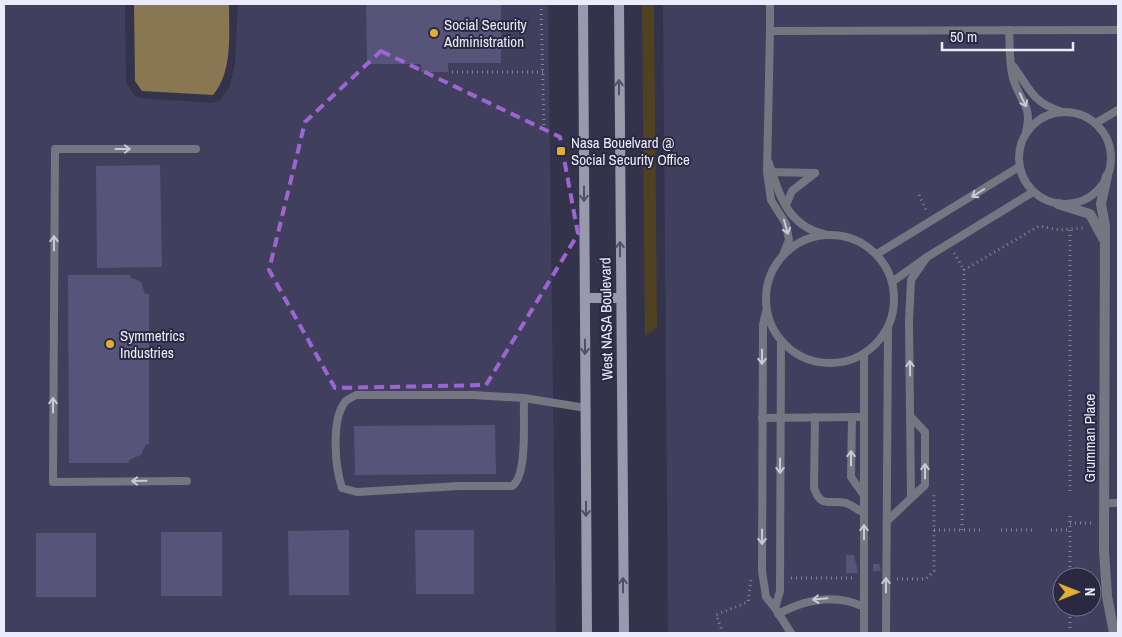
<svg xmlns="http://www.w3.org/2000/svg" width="1122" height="637" font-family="'Archivo Narrow',sans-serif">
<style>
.built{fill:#403f5d;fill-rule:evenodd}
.green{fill:#504120}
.water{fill:#897751}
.building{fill:#565579}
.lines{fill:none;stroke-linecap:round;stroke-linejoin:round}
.path{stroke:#858499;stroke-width:3;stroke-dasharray:1 4;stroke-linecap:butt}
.lane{stroke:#767682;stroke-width:8}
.street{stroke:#767682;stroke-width:10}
.secondary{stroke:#9999ad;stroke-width:10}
.oneway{stroke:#515067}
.oneway2{stroke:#c8c8d7}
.marked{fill:none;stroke:#9d65d1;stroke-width:4;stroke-dasharray:10 6;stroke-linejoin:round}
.poi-dot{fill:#e2af34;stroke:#2a2941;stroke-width:2}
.labels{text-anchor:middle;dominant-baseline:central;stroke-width:4;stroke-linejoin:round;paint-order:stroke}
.poi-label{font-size:15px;fill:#ebebfb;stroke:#2a2941;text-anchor:start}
.street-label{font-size:15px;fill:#ebebfb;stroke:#2a2941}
</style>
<rect width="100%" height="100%" fill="#34334c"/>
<!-- built -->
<g class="built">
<path d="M4 4H125L126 82 134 95 139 98 212 103 220 100 229 88 235 64 238 4H548L556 633H4Z"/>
<path d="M663 4H1118V633H668ZM1062 577H1092V607H1062Z"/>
</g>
<!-- green -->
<path class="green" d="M642 4H654L657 328 645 336Z"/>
<!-- water -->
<path class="water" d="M134 4H229C229 33 233 72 213 95L142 91 135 81Z"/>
<!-- building -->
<g class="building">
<path d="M366 4H501V63H448V72H421V64H367Z"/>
<path d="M160 165 162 267 97 268 96 166Z"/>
<path d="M68 275H130V277L141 282 145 294H149V444H146L141 455 129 460V463H69Z"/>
<path d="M495 425 496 474 355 475 354 426Z"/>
<path d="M349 530V595H289L288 531Z"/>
<path d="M415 530H474V594H416Z"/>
<rect x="161" y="532" width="61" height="64"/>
<rect x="36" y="533" width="60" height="64"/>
<path d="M846 555H854L858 573H846Z"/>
<path d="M873 564H879L881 571H873Z"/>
</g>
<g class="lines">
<!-- path -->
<g class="path">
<path d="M541 4 544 128"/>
<path d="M452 72H544"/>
<path d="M919 195 926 210"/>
<path d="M1070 230V493"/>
<path d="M954 253 964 270"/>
<path d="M1070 523H1091"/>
<path d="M934 530H981"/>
<path d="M962 530 964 270 1039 226 1060 230 1084 228"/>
<path d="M1001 530H1033"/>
<path d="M1051 530H1070"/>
<path d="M1070 577V513"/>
<path d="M791 578H852"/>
<path d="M897 579H926L934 571V493"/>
<path d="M1070 607V633"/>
<path d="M723 633 716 615 748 602 751 580"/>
</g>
<!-- lane -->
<g class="lane">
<path d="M770 4V31L1118 30"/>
<path d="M1009 30C1010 47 1009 69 1015 84 1023 105 1032 107 1026 132"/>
<path d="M770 31 767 172 771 200 786 224 789 240 783 255"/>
<path d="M1014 67C1030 89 1032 102 1060 111"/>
<circle cx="1065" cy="158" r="46"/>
<path d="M1096 123 1118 110"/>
<path d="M769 163C779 195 788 226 824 234"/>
<path d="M769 172 815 173"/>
<path d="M786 205 792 191 815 173"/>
<circle cx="830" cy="299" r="64"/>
<path d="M877 254 1019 167"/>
<path d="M892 282 927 257 1033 192"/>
<path d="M766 312 763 325 762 571 766 597 775 608"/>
<path d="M781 341 780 591 775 608 791 633"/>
<path d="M864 354V633"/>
<path d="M524 398C523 418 528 476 512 486H459L357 492 342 488C335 467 331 420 345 402 347 399 353 397 356 395H473L524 398 586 408"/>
<path d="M815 417 814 488C821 509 830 499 846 503 852 505 858 510 864 513"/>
<path d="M852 417 851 477 863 494"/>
<path d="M762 418 864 417"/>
<path d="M187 481 53 482 55 149H196"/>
<path d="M911 497 909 321 911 280 927 257"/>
<path d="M1104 503H1118"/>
<path d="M887 521 925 485V432L911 417"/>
<path d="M778 614C806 599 835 593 864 607"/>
<path d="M886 633 888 328"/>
</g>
<!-- street -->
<g class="street">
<path d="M1107 176 1101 204 1105 226 1104 550 1107 596 1114 633"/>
<path d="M1058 204 1090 214 1103 238"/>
</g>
<!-- secondary -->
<g class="secondary">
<path d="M583 4 587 633"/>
<path d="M619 4 624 633"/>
<path d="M585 298H620"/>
</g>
</g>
<!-- one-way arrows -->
<defs><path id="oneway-shaft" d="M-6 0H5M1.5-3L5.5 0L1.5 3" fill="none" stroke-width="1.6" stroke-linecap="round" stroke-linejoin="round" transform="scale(1.25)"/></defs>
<g class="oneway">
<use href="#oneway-shaft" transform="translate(619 87) rotate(-90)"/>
<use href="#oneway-shaft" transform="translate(584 194) rotate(90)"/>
<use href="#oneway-shaft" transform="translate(620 249) rotate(-90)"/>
<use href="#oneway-shaft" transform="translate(585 347) rotate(90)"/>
<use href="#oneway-shaft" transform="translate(586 509) rotate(90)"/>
<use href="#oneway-shaft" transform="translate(623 585) rotate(-90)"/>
</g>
<g class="oneway2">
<use href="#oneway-shaft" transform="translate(1023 100) rotate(65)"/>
<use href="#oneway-shaft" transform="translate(123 149)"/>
<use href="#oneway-shaft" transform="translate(978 193) rotate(148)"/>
<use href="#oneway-shaft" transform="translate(786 227) rotate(74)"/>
<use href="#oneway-shaft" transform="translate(54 243) rotate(-90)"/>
<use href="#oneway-shaft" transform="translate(762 357) rotate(90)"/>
<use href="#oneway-shaft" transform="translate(910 368) rotate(-91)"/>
<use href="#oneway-shaft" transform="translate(53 405) rotate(-90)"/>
<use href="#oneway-shaft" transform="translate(851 458) rotate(-90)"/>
<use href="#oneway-shaft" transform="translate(780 466) rotate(90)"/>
<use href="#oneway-shaft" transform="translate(925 471) rotate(-90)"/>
<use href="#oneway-shaft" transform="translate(139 481) rotate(179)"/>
<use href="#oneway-shaft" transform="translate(864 532) rotate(-90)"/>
<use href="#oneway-shaft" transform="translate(762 537) rotate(90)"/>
<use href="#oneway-shaft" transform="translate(886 585) rotate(-90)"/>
<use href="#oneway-shaft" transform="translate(820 599) rotate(175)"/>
</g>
<!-- marked area -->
<path class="marked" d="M381 51 560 137 578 234 486 385 335 388 269 270 305 122Z"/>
<!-- markers -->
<g class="poi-dot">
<circle cx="434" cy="33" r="5"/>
<rect x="556" y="146" width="10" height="10" rx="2.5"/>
<circle cx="110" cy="344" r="5"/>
</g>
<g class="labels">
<!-- poi labels -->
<g class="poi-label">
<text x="444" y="24">Social Security<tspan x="444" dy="17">Administration</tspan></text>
<text x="571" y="142">Nasa Bouelvard @<tspan x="571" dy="17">Social Security Office</tspan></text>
<text x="120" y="335">Symmetrics<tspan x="120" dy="17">Industries</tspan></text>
</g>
<!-- street labels -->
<g class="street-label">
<text transform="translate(606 319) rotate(-91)">West NASA Boulevard</text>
<text transform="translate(1089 438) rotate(-90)">Grumman Place</text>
</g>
</g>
<!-- border -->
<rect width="1122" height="637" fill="none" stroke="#ebebfb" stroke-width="10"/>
<!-- north arrow -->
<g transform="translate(1077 592) rotate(90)"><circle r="24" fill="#2a2941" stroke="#77778b"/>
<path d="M0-4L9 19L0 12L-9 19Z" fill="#e2af34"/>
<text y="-8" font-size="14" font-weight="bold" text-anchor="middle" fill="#ebebfb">N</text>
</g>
<!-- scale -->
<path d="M942 42v8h131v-8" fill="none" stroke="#ebebfb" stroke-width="2.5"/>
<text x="950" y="42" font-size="15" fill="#ebebfb" stroke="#2a2941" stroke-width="4" paint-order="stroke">50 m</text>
</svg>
